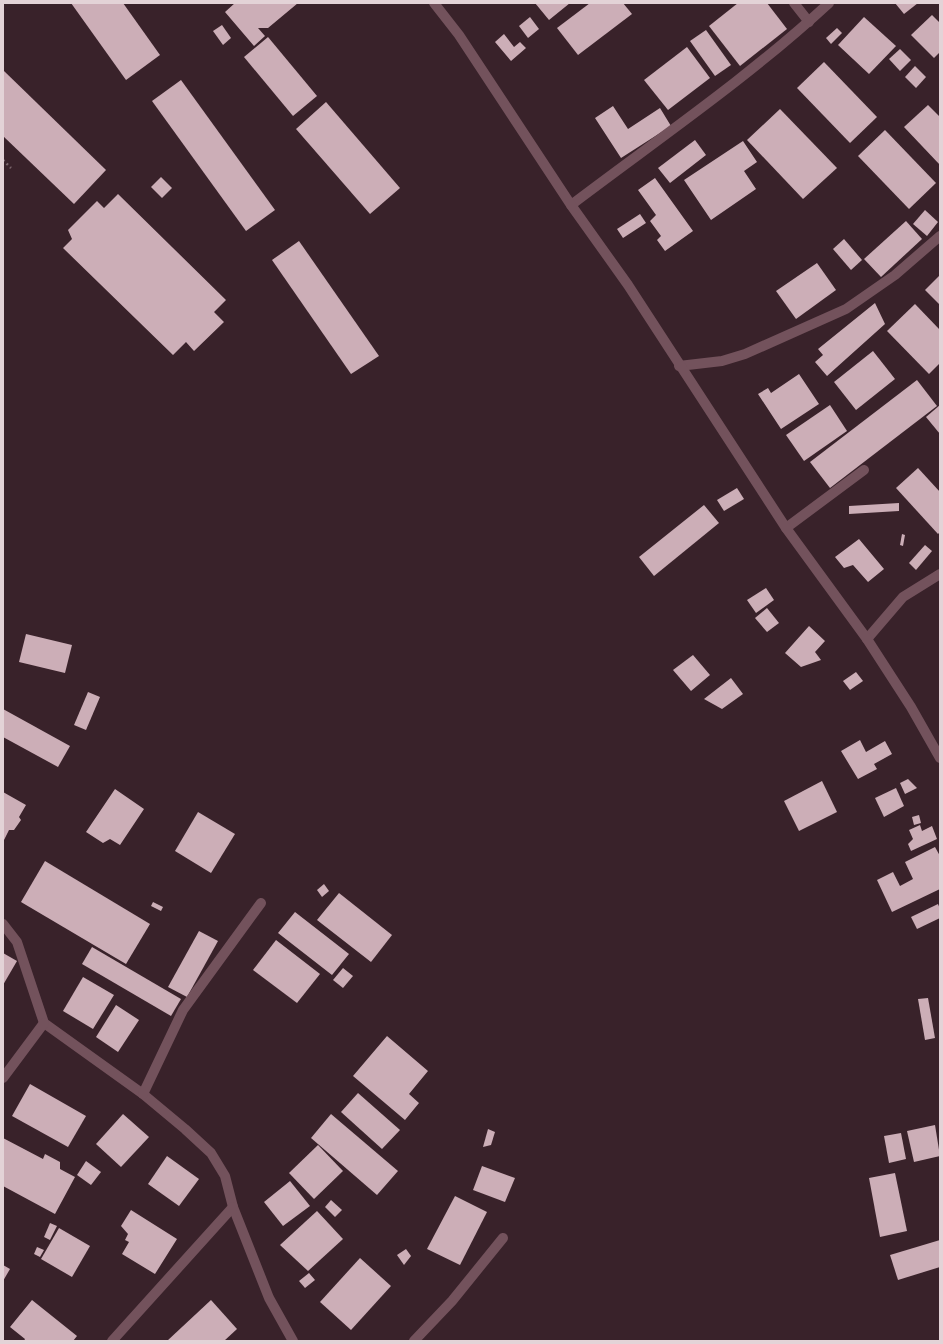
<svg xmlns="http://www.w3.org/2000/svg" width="943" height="1344" font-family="'IBM Plex Sans',sans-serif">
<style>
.building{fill:#ccaeb7}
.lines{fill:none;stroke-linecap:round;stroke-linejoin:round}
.path{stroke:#7a666c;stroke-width:2.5;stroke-dasharray:2 3;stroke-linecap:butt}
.minor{stroke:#73525c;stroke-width:10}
.tertiary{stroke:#73525c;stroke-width:10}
</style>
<rect width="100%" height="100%" fill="#39222a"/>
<!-- building -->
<g class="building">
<path d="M71 3H123L160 55 126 80Z"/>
<path d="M235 3H298L268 28H258L265 36 254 46 225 12Z"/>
<path d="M535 3H570L549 20Z"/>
<path d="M590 3H623L632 14 578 55 557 28Z"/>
<path d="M738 3H767L787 29 740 66 709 26Z"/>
<path d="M895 3H918L904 14Z"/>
<path d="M932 15 940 23V52L934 58 911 35Z"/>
<path d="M530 17 539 29 528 38 519 26Z"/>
<path d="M864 17 896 46 869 74 838 45Z"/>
<path d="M222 25 231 38 223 45 213 31Z"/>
<path d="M837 28 842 33 831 44 826 38Z"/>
<path d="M706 30 731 65 715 76 690 41Z"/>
<path d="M504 34 514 47 520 42 526 48 511 61 495 42Z"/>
<path d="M268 37 317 96 293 116 244 57Z"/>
<path d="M687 47 710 78 668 110 644 80Z"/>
<path d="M900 49 911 60 900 71 889 59Z"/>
<path d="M824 62 877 117 850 143 797 88Z"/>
<path d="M915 66 926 77 916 88 905 77Z"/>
<path d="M3 70 106 170 74 204 3 136Z"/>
<path d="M181 80 275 210 246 231 152 101Z"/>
<path d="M326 102 400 188 370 214 296 129Z"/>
<path d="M928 105 940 117V165L904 127Z"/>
<path d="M613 106 628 129 660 108 671 126 621 158 595 118Z"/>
<path d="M780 109 837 168 803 199 747 140Z"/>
<path d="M885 130 936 183 909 209 858 156Z"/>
<path d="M695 140 706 155 670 183 658 168Z"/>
<path d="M743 141 757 162 744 171 756 189 711 220 684 180Z"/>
<path d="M161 177 172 188 162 198 151 187Z"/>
<path d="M655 178 693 231 665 251 657 240 661 236 650 221 656 215 638 190Z"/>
<path d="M118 194 226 300 214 312 224 322 194 351 186 342 173 355 63 248 72 239 68 230 97 201 104 208Z"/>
<path d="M925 210 938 222 927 236 913 224Z"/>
<path d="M640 214 646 223 623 238 617 229Z"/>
<path d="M906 221 922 239 881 277 864 259Z"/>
<path d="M844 239 862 260 851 270 833 249Z"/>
<path d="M299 241 379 356 351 374 272 260Z"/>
<path d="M817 263 836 290 796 319 776 291Z"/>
<path d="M940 275V305L925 290Z"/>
<path d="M875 303 885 324 827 376 815 362 823 355 818 349Z"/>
<path d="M915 304 940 330V363L929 374 887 331Z"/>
<path d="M873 351 895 379 856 410 834 382Z"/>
<path d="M799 374 819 404 781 429 758 394 768 388 771 393Z"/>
<path d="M917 380 937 406 830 488 810 462Z"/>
<path d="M830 405 847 431 804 461 786 435Z"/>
<path d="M940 405V434L926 417Z"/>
<path d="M918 468 940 492V532L938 534 896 488Z"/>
<path d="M737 488 744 499 724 511 717 500Z"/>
<path d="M899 503V511L849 514V506Z"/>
<path d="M704 505 719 523 654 576 639 557Z"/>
<path d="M902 534 905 535 903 546 900 545Z"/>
<path d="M859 539 884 569 868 582 853 565 844 568 835 557Z"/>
<path d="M925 545 932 551 916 570 909 563Z"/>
<path d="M766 588 774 600 756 613 747 600Z"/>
<path d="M767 608 779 623 767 632 755 618Z"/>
<path d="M809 626 825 641 815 652 821 660 801 667 785 653Z"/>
<path d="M26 634 72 645 65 673 19 662Z"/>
<path d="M693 655 710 675 691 691 673 670Z"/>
<path d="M856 672 863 681 850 690 843 681Z"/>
<path d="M731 678 743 694 722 709 704 699Z"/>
<path d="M88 692 100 697 86 730 74 725Z"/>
<path d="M3 709 70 746 58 767 3 737Z"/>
<path d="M860 740 866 752 885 741 892 754 874 764 877 769 858 779 841 751Z"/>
<path d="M908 779 917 788 905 794 900 783Z"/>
<path d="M822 781 837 812 799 831 784 801Z"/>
<path d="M896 788 904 806 884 817 875 798Z"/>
<path d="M115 789 144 809 120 845 110 839 103 843 86 832Z"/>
<path d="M3 792 26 805 19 817 21 820 14 830H9L3 842Z"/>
<path d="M198 812 235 834 211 873 175 851Z"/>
<path d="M919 815 921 823 914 825 912 817Z"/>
<path d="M920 825 922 831 932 826 937 839 911 851 908 844 913 839 909 830Z"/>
<path d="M935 847 940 856V889L892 912 877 880 893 872 900 886 913 879 905 862Z"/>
<path d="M45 861 150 924 126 964 21 902Z"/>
<path d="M324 884 329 891 322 897 317 890Z"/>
<path d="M339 893 392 935 371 962 317 920Z"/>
<path d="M153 902 163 907 161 911 151 906Z"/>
<path d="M938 904 940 909V918L917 929 911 917Z"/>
<path d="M295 912 349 954 332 975 278 933Z"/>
<path d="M199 931 218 941 187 997 168 987Z"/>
<path d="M276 940 320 974 297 1003 253 970Z"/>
<path d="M92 947 181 999 171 1016 82 964Z"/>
<path d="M3 953 17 961 3 985Z"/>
<path d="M343 968 353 976 343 988 333 980Z"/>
<path d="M83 977 114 995 93 1029 63 1011Z"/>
<path d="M928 998 935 1038 925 1040 918 999Z"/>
<path d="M116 1005 139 1020 118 1052 96 1037Z"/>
<path d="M387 1036 428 1071 409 1094 419 1103 405 1120 353 1076Z"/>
<path d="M30 1084 86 1116 68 1147 12 1116Z"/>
<path d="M358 1093 400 1130 382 1149 341 1112Z"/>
<path d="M123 1114 149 1137 121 1167 96 1144Z"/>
<path d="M331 1114 398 1171 377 1195 311 1138Z"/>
<path d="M935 1125 940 1156 914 1162 907 1131Z"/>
<path d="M488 1129 495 1132 491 1145 483 1147Z"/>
<path d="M901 1133 906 1159 889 1163 884 1136Z"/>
<path d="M3 1138 43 1159 45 1154 60 1162V1169L75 1177 55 1214 3 1186Z"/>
<path d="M318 1145 343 1171 314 1199 289 1173Z"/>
<path d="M167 1156 199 1179 179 1206 148 1184Z"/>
<path d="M86 1161 101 1172 91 1185 77 1175Z"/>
<path d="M482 1166 515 1178 505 1202 473 1190Z"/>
<path d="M895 1173 907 1231 880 1237 869 1178Z"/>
<path d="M290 1181 310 1206 283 1226 264 1202Z"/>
<path d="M455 1196 487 1212 460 1265 427 1249Z"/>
<path d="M331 1200 342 1210 335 1217 325 1207Z"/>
<path d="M131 1210 177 1239 155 1274 122 1254 129 1242 125 1240 128 1234 121 1226Z"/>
<path d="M317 1211 343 1239 308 1271 280 1245Z"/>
<path d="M50 1223 57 1226 50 1240 44 1237Z"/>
<path d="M59 1228 90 1246 72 1277 41 1259Z"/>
<path d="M940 1240V1267L898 1280 890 1255Z"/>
<path d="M37 1247 44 1250 40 1257 34 1254Z"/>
<path d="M406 1249 411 1256 404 1265 397 1255Z"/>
<path d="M360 1258 391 1286 351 1330 320 1302Z"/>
<path d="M3 1265 10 1269 3 1281Z"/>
<path d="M309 1273 315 1280 305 1288 299 1281Z"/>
<path d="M32 1300 77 1336 73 1341H24L25 1339 10 1327Z"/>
<path d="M211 1300 237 1329 224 1341H167Z"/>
</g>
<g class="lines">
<!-- path -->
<path class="path" d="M3 160 11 168"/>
<!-- minor -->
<g class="minor">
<path d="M794 3 809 22"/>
<path d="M571 205C658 139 749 77 829 3"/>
<path d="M679 366 722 361 745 354 846 309 895 275 940 236"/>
<path d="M786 528 864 470"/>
<path d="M867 639 903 597 940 574"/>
<path d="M3 924 17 942 44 1023 143 1094 185 1129 211 1153 225 1176 233 1207 269 1298 293 1341"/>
<path d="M3 1078 44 1023"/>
<path d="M143 1094 183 1010 261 903"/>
<path d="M112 1341 233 1207"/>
<path d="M414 1341 452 1301 503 1238"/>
</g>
<!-- tertiary -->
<path class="tertiary" d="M434 3 459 35 571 205 628 285 786 528 867 639 911 707 940 758"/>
</g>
<!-- border -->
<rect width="943" height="1344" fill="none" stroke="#e3d3d7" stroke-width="8"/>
</svg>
